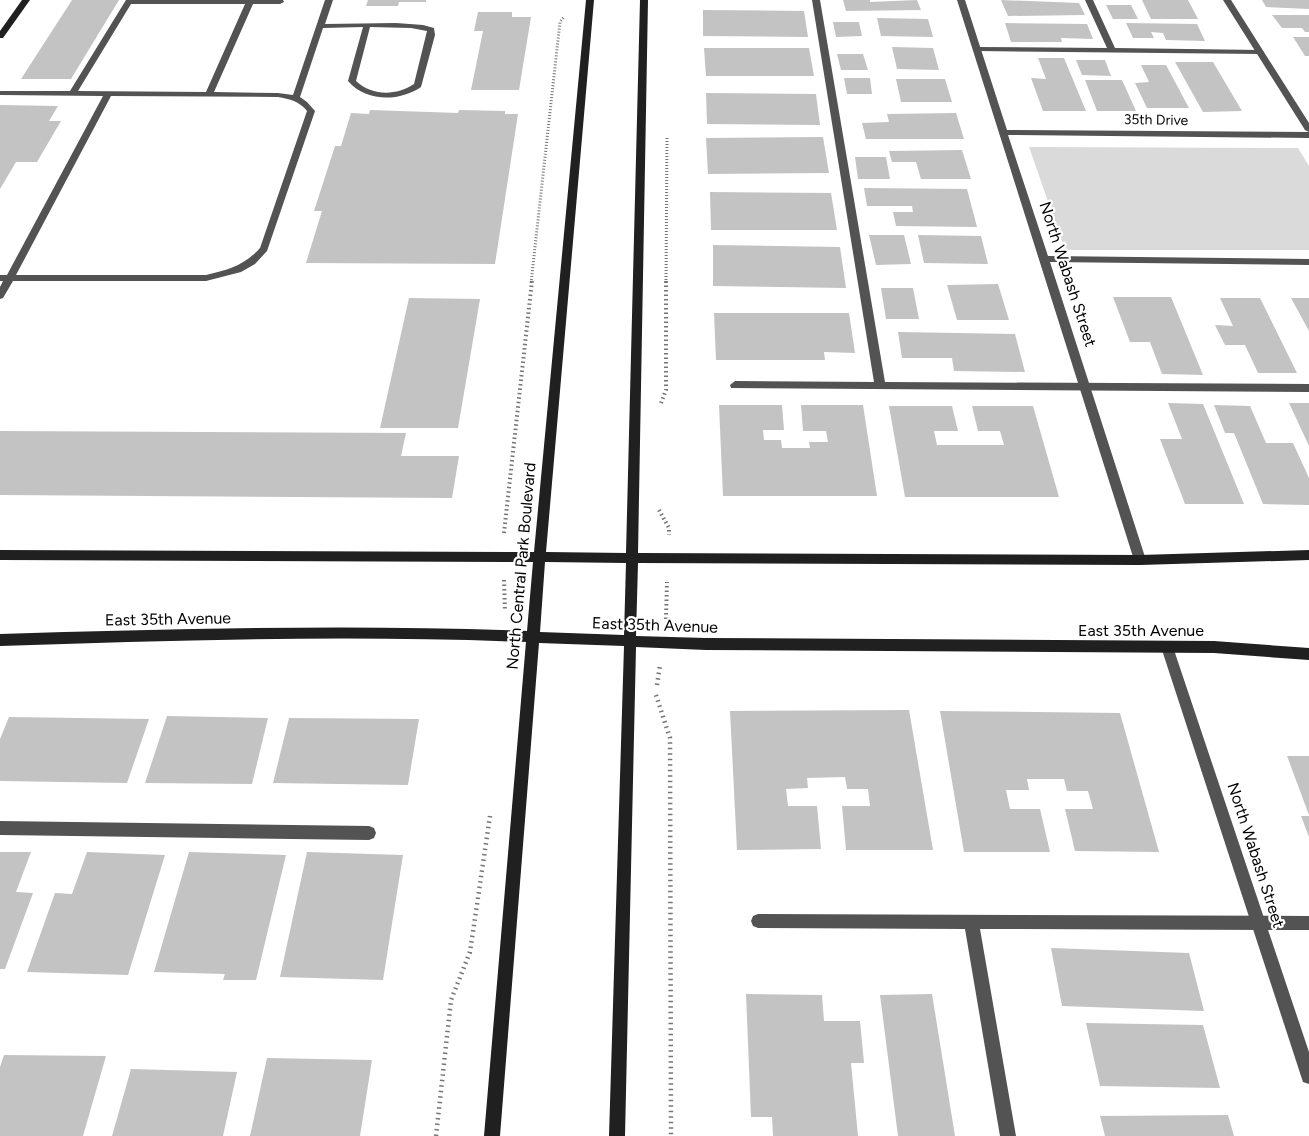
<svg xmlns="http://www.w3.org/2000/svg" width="1309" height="1136" font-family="Figtree,sans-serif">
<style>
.green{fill:#dadada}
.building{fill:#c3c3c3}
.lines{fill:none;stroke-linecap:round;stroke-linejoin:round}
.path-far2{stroke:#757575;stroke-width:3;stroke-dasharray:1 2;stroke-linecap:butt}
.path-far1{stroke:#757575;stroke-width:4;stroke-dasharray:1.5 3;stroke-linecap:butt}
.path{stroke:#757575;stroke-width:4.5;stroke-dasharray:1.5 4;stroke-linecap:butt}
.lane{fill:#535353;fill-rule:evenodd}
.street{fill:#535353;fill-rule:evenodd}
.secondary{fill:#202020;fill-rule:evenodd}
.labels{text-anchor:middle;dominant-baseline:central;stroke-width:4.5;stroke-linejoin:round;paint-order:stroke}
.far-street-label{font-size:14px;fill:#000;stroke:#fff}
.street-label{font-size:16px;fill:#000;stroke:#fff}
</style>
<rect width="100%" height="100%" fill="#fff"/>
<!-- green -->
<path class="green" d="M1029 147 1298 148 1309 166V250H1065Z"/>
<!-- building -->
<g class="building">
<path d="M72 0H119L71 79H21Z"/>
<path d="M368 0H426V2H399L398 6H366Z"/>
<path d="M843 0H870V2L917 0 921 10 846 11Z"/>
<path d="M1001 0 1079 3 1085 15 1008 16Z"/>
<path d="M1142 0H1188L1198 19H1151Z"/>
<path d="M1262 0H1309V9L1266 7Z"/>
<path d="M1106 5H1131L1138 19H1113Z"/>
<path d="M703 10 804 11 808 37 703 36Z"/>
<path d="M478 12H512V17H531L519 90H471L483 31H474Z"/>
<path d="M1272 15H1309V32H1305L1302 28H1282Z"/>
<path d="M877 18 928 19 933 37 881 36Z"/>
<path d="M833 22H859L862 36 836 37Z"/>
<path d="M1005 23 1087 24 1093 39 1061 38 1062 42H1011Z"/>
<path d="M1126 23 1197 24 1205 41 1166 40 1163 33 1151 32 1154 38H1133Z"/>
<path d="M1293 37H1309V56H1305Z"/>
<path d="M892 47 933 48 939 70 897 69Z"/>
<path d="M704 48H809L814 76H706Z"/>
<path d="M837 54H863L868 70H841Z"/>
<path d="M1038 58H1064L1086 111H1043L1031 78 1046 79Z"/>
<path d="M1076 60H1105L1111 76 1082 75Z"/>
<path d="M1175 62H1213L1242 111 1203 112Z"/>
<path d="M1141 65H1166L1189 108H1147L1135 83 1149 82Z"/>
<path d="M844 78H870L872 94H847Z"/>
<path d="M896 79H945L952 102H901Z"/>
<path d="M1085 80H1122L1136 111H1097Z"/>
<path d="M706 93 816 94 820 125 707 124Z"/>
<path d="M0 105 58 106 49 121H61L37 162H16L0 189Z"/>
<path d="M370 110 458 113 459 110 505 111V114H518L495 264 306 263 322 211H314L335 146H341L351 113 369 114Z"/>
<path d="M956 113 964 139H866L862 123 889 122 887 114Z"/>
<path d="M823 137 829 173 708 174 706 138Z"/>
<path d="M962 150 971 179H921L916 162H892L889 151Z"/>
<path d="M855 157H886L890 179H858Z"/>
<path d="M864 188 967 189 977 227 896 226 893 212H913L912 206H867Z"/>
<path d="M710 192 831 193 837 230H711Z"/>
<path d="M869 235H904L911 264 876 265Z"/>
<path d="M918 235 981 236 988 264 924 263Z"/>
<path d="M713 245 840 247 846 288 713 286Z"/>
<path d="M998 284 1009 320H957L947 285Z"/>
<path d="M881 288H913L919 319H886Z"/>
<path d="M1113 297H1171L1203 375 1162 374 1150 342H1130Z"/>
<path d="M409 298 480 299 458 428H380Z"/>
<path d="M1220 298H1260L1297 373H1258L1245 345H1225L1215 325 1233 326Z"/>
<path d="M1291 298H1309V331Z"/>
<path d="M714 313H849L855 353 824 352 825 360H716Z"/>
<path d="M898 332 1015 334 1025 372 954 371 952 358H902Z"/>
<path d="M1168 403 1203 404 1244 504H1185L1160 439H1182Z"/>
<path d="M1289 403H1309V446Z"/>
<path d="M719 405H782L784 430H763L764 440H781L782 448H810L809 442H828L826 431H803L801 405H863L877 496H723Z"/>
<path d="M1214 405 1250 406 1266 443H1293L1309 478V505L1263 504 1234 433H1225Z"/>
<path d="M889 406H952L958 431H934L937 445H1004L1000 431H978L972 406H1033L1059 497H905Z"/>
<path d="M0 431 406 433 401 456H459L452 498 0 495Z"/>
<path d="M909 710 933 850H846L842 806H870L868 789H847L845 777 807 778 808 788 786 789 788 806H817L821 849 737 850 730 711Z"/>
<path d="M940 711 1120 713 1159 852 1075 851 1065 809H1093L1088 791H1067L1064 779H1027L1029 790H1006L1010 809H1040L1050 852H964Z"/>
<path d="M167 716 268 718 252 784 145 783Z"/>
<path d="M9 717 149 719 127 783 0 781V739Z"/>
<path d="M289 718 419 719 408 785 273 783Z"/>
<path d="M1287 756H1309V815Z"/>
<path d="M1301 816H1309V837Z"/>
<path d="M0 852H31L16 892 33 893 5 969H0Z"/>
<path d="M87 852 165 855 128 975 27 972 55 893 72 894Z"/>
<path d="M189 852 286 855 256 980H223L225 974 154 972Z"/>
<path d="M307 852 403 855 383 980 280 977Z"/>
<path d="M1051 948 1189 953 1204 1011 1062 1006Z"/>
<path d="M746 994 822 995 824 1021H860L864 1063H851L858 1136H773L772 1117H751Z"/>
<path d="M932 994 955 1136H898L880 995Z"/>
<path d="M1086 1023 1203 1025 1220 1088 1100 1086Z"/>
<path d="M4 1055 106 1056 83 1136H0V1067Z"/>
<path d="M267 1058 372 1060 360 1136H250Z"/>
<path d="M131 1069 237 1072 223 1136H112Z"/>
<path d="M1228 1115 1234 1136H1105L1100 1116Z"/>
</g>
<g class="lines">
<!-- path-far2 -->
<g class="path-far2">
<path d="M531 283 560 22 564 17"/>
<path d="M666 283 667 136"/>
</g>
<!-- path-far1 -->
<g class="path-far1">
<path d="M661 403 666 390V281"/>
<path d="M659 510 669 528V535"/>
<path d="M504 533 532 281"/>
<path d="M504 580 505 611"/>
<path d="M666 619 667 582"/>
</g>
<!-- path -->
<g class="path">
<path d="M657 685 660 665"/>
<path d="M656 695 670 738 671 1136"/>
<path d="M436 1136 451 1000 470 952 490 816"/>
</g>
<!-- lane -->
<g class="lane">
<path d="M126 0H283L284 2 280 4H253L214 92 278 93 293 95 325 0H333L325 24 396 23 423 25 434 28 435 35 421 87C399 102 366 102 348 81L363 27 323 28 300 97 307 102 315 111 267 251 255 264 241 272 206 281H13L3 298 0 299V287L3 281H0V275H7L103 96 0 95V91H70ZM131 4H245L206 92 78 91ZM370 27 411 28 427 31 414 84C396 96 372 96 356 81ZM111 96 278 97C290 99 299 101 307 111L260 248C245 265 228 270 206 275H16Z"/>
<path d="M812 0H820L885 382 1309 384V392L731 388 730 385 735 381 874 382Z"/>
<path d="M1085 0H1093L1115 48 1260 50 1264 52 1260 54 977 51 973 49 977 47 1107 48Z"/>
<path d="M0 821 369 826 374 828 376 833 374 838 369 840 0 835Z"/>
<path d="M758 914 1309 916V930L980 929 1016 1136H1000L965 929 758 928 753 926 751 921 753 916Z"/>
</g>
<!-- street -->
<g class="street">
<path d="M957 0H965L1007 130 1309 132 1305 130 1223 0H1231L1309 123V138L1008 135 1048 256 1309 259V265L1050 262 1146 560 1144 564H1136L1134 560Z"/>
<path d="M1167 641 1171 643 1173 647 1309 1052V1084L1303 1082 1301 1076 1161 647 1163 643Z"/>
</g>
<!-- secondary -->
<g class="secondary">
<path d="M22 0H30L3 38H0V31Z"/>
<path d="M586 0H594L546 552 626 553 640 0H648L638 553 1140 555 1309 550V560L1140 565 638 563 636 636 706 638 1214 641 1309 648V660L1214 653 706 650 636 647 625 1136H609L624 646 539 643 500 1136H484L526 642C351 635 175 640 0 646V634C176 629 352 624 527 631L533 562 0 560V550L534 552ZM545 562 626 563 624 635 540 632Z"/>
</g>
</g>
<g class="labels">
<!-- far-street labels -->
<g class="far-street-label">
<text transform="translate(1156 120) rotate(1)">35th Drive</text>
</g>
<!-- street labels -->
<g class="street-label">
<text transform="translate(1068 274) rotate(72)">North Wabash Street</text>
<text transform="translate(521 566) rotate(-85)">North Central Park Boulevard</text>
<text transform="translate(168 619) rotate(-1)">East 35th Avenue</text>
<text transform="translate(655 625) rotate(2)">East 35th Avenue</text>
<text x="1141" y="630">East 35th Avenue</text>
<text transform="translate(1256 855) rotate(72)">North Wabash Street</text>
</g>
</g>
</svg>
